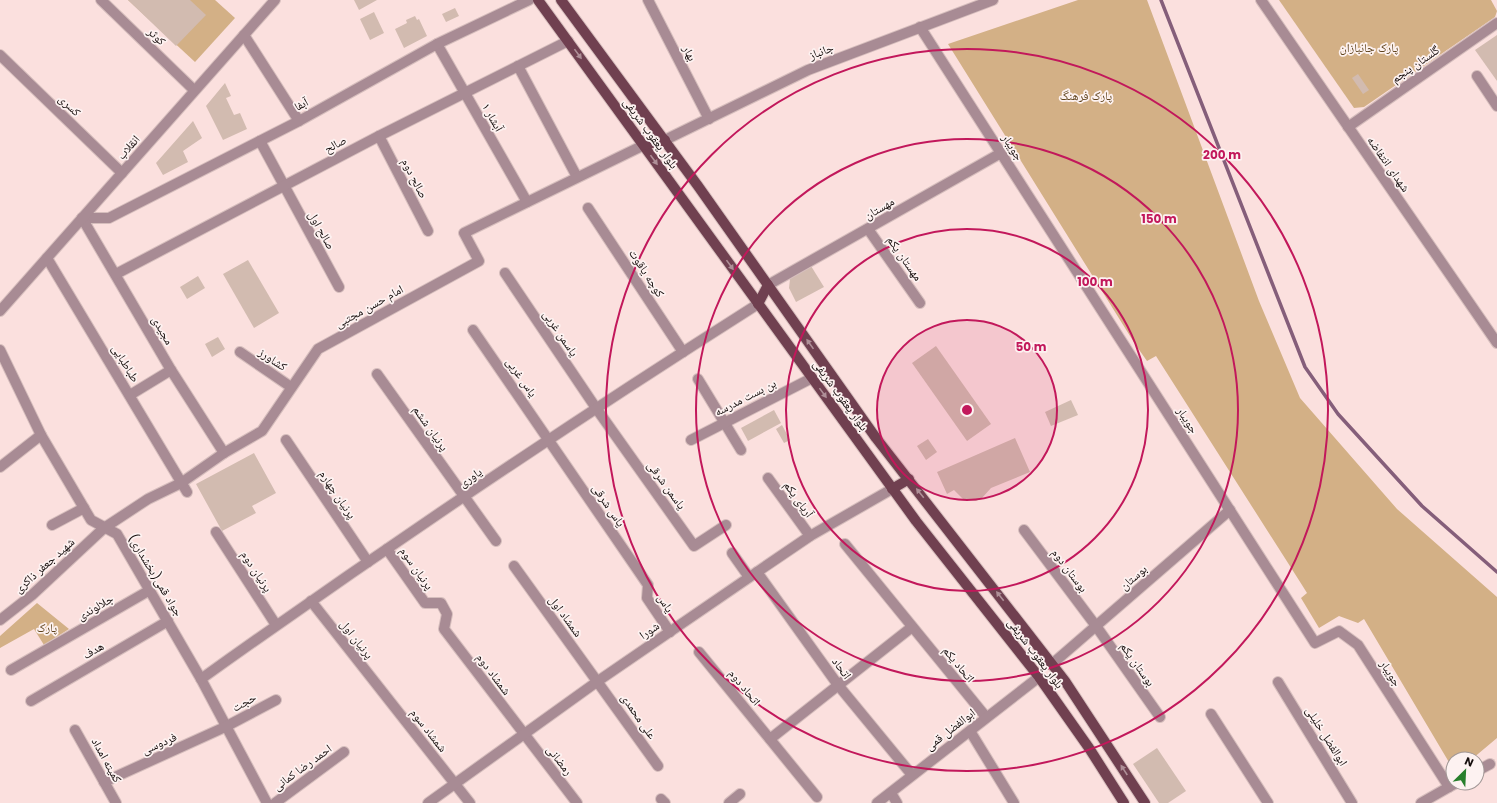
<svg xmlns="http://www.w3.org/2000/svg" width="1497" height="803" font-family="Poppins,'Noto Naskh Arabic',sans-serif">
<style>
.green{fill:#d3b086}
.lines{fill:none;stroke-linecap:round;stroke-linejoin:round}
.stream{stroke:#855e7a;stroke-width:3.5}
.building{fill:#d2bbb0}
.minor-casing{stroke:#d6bebd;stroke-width:12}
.major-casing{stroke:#d6bebd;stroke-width:12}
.minor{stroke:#a88b94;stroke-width:10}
.major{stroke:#704050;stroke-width:10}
.oneway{fill:#af9098}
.ring{fill:none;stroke:#c2185b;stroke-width:2}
.labels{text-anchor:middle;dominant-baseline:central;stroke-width:3.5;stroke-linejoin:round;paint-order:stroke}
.street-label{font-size:12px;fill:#160e0d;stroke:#fdf2f1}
.park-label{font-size:12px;fill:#5e421b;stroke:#fdf2f1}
.centre{fill:#c2185b;stroke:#fdf2f1;stroke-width:2}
.ring-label{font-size:12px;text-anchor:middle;font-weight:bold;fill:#c2185b;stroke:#fdf2f1;stroke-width:3.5;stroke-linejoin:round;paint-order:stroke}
</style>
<rect width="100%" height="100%" fill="#fbe0de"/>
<!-- green -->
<g class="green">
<path d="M128 0H215L235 18 195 62Z"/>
<path d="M1078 0H1147L1259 301 1300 398 1397 509 1497 597V738L1472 759H1453V769L1364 619 1358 623 1339 616 1319 628 1301 598 1307 593 1302 585 1156 356 1147 361 1135 344 948 44Z"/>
<path d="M1279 0H1491L1497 11 1495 17 1364 107 1354 108Z"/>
<path d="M37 603 69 629 44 645 34 629 0 648V636Z"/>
</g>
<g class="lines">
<!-- stream -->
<path class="stream" d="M1161 0 1305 367 1338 414 1422 506 1497 572"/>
</g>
<!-- building -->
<g class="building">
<path d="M128 0H190L206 15 176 46Z"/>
<path d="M354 0H377L359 10Z"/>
<path d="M455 8 459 16 446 22 442 14Z"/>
<path d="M374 12 384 33 370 40 360 19Z"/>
<path d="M415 16 417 20 419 19 427 36 404 48 395 29 407 23 406 20Z"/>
<path d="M1497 35V81L1475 50Z"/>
<path d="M1358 74 1369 90 1363 94 1352 78Z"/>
<path d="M225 83 231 96 226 98 234 115 240 113 247 129 223 140 206 106Z"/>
<path d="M193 121 202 138 183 151 188 162 163 175 156 163Z"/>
<path d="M248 260 279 313 254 328 223 274Z"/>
<path d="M811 266 824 287 796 302 789 288 790 279Z"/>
<path d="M198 276 205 288 187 299 180 287Z"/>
<path d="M218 337 225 349 212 357 205 344Z"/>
<path d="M936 346 991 424 967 441 912 363Z"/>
<path d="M1071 400 1078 415 1051 426 1045 412Z"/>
<path d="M774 410 781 423 748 441 741 428Z"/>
<path d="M782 425 790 440 784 443 776 429Z"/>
<path d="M1015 438 1030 472 991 488 982 498 976 501 963 499 954 490 947 494 937 472Z"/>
<path d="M928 439 937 452 926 460 917 446Z"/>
<path d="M254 453 276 493 252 506 256 513 222 531 196 484Z"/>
<path d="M1157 748 1186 791 1168 803H1159L1133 764Z"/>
</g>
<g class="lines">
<!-- minor casing -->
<g class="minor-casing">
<g id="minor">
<path d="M101 0 194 90"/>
<path d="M648 0 709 119"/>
<path d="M1261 0 1497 343"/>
<path d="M920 27 1315 643 1339 631 1358 645 1449 787"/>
<path d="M244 35 299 121"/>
<path d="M437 44 527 202"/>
<path d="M0 55 122 173"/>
<path d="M518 66 577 177"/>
<path d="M1477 76 1497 106"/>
<path d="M1348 127 1497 23"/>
<path d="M379 136 428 231"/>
<path d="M665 140 808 70 993 0"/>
<path d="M260 141 339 287"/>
<path d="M588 208 683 352"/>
<path d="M82 218H109L299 121 437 44 529 0"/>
<path d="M82 218 171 370 224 453"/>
<path d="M868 229 920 303"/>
<path d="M47 258 187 492"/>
<path d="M505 273 596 408 694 546 726 525"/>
<path d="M116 274 379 136 568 41"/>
<path d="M768 285 1001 153"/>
<path d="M0 311 275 0"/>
<path d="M473 330 648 585 647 598 670 632"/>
<path d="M0 350 41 435 91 520 117 534 201 679 267 803"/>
<path d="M240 352 291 387"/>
<path d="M377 374 496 541"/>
<path d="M698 379 741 450"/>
<path d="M130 395 171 370"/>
<path d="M286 440 368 562"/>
<path d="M691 440 812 378"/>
<path d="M0 467 41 435"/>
<path d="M768 478 810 536"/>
<path d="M52 525 84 508"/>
<path d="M1024 530 1096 626 1160 717"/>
<path d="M216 532 276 625"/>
<path d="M845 544 986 717"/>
<path d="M387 549 425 603H441L447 614 444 629 577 803"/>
<path d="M732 553 749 577"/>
<path d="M514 566 658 766"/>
<path d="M757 572 838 685 912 775"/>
<path d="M311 601 470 803"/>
<path d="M0 620 32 595 104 528 148 499 181 483 224 453 262 431 318 349 479 261 464 233 644 145"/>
<path d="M699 652 817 797"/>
<path d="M1052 664 1230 510"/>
<path d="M11 670 150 590"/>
<path d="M201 679C383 549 569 424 758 304"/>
<path d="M1278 682 1352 803"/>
<path d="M31 701 168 621"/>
<path d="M1211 714 1268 803"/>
<path d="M75 730 116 803"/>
<path d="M970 731 1014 803"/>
<path d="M770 739 912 627"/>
<path d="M1477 771 1490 764"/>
<path d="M104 782 225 727 276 700"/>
<path d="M891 793 897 803"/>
<path d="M661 799 665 803"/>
<path d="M275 803 344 752"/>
<path d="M428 803 598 681 757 572 810 536 892 489"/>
<path d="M729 803 740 794"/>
<path d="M877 803 1039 677"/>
<path d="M1421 803 1456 783"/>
</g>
</g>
<!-- major casing -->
<g class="major-casing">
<g id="major">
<path d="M538 0 916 521 1039 677 1089 748 1124 803"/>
<path d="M561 0 698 186 876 438 1065 681 1145 803"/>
<path d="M644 145 665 140"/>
<path d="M758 304 768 285"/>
<path d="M892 489 909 479"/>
</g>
</g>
<!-- minor -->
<use href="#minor" class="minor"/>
<!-- major -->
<use href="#major" class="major"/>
</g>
<!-- one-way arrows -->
<defs><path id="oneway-solid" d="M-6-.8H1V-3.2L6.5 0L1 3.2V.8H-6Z"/></defs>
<g class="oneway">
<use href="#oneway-solid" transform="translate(578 54) rotate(54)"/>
<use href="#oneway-solid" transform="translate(654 160) rotate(54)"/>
<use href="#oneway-solid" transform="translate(730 265) rotate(54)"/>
<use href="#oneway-solid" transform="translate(810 344) rotate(-125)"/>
<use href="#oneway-solid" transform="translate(823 393) rotate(54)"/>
<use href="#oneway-solid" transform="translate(920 493) rotate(-129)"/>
<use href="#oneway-solid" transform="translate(1000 596) rotate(-128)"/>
<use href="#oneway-solid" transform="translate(1124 770) rotate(-123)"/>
</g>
<!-- distance rings -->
<circle cx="967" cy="410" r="90" fill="#c2185b" fill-opacity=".12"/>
<g class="ring">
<circle cx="967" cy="410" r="90"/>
<circle cx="967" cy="410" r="181"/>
<circle cx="967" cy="410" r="271"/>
<circle cx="967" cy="410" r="361"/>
</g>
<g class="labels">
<!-- street labels -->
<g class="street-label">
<text transform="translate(157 36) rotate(44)">کوثر</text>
<text transform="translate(821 51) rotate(-21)">جانباز</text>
<text transform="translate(690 53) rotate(63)">بهار</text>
<text transform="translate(1415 64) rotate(-35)">گلستان پنجم</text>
<text transform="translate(301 104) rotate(-29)">آبفا</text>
<text transform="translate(70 105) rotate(44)">کسری</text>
<text transform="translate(493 117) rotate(61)">آبشار ۱</text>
<text transform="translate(651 133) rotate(54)">بلوار یعقوب شریفی</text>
<text transform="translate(335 144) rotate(-28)">صالح</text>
<text transform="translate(128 147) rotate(-49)">انقلاب</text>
<text transform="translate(1013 147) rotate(57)">جویبار</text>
<text transform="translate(1389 164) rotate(55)">شهدای انتفاضه</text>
<text transform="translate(415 178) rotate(63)">صالح دوم</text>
<text transform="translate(879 208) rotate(-30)">مهستان</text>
<text transform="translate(322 230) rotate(61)">صالح اول</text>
<text transform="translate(905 258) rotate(55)">مهستان یکم</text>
<text transform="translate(647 273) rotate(57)">کوچه یاقوت</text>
<text transform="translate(369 306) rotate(-29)">امام حسن مجتبی</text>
<text transform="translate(163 330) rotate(60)">مجیدی</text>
<text transform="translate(561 333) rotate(56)">یاسمن غربی</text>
<text transform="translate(273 359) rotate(34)">کشاورز</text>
<text transform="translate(126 363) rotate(59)">طباطبایی</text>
<text transform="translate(522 377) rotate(55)">یاس غربی</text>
<text transform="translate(841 395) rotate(54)">بلوار یعقوب شریفی</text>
<text transform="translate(745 397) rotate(-27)">بن بست مدرسه</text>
<text transform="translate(1188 420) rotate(57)">جویبار</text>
<text transform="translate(431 428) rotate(55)">پرنیان ششم</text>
<text transform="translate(470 477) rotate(-34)">یاوری</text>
<text transform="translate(667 485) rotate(54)">یاسمن شرقی</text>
<text transform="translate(338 494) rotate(56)">پرنیان چهارم</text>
<text transform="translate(799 499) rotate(54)">آریای یکم</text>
<text transform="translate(609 505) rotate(56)">یاس شرقی</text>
<text transform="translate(44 565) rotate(-42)">شهید جعفر ذاکری</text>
<text transform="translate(417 568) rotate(55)">پرنیان سوم</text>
<text transform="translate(1070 570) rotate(53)">بوستان دوم</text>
<text transform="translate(257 571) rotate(57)">پرنیان دوم</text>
<text transform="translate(156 575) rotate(59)">جواد قمی(بخشداری)</text>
<text transform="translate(1133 577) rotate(-41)">بوستان</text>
<text transform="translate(666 603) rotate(58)">یاس</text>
<text transform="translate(95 607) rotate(-30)">جلالوندی</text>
<text transform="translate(566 616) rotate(54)">شمشاد اول</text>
<text transform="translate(649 630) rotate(-35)">شورا</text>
<text transform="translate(357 639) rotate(52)">پرنیان اول</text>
<text transform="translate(93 650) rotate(-30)">هدف</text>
<text transform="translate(1036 653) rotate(53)">بلوار یعقوب شریفی</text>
<text transform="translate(959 664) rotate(51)">اتحاد یکم</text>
<text transform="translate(1138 664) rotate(55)">بوستان یکم</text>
<text transform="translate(842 668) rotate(54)">اتحاد</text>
<text transform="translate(1391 673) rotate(57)">جویبار</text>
<text transform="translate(494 674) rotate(53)">شمشاد دوم</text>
<text transform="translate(745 687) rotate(51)">اتحاد دوم</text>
<text transform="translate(244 702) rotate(-29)">حجت</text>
<text transform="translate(639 716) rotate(55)">علی محمدی</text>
<text transform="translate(950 729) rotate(-38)">ابوالفضل قمی</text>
<text transform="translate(429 730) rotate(52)">شمشاد سوم</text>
<text transform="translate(1327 736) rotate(58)">ابوالفضل خلیلی</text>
<text transform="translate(159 743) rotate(-24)">فردوسی</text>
<text transform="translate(107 760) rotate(61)">کمیته امداد</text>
<text transform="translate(560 760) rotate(52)">رمضانی</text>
<text transform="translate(302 767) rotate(-36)">احمد رضا کمانی</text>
</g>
<!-- park labels -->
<g class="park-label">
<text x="1369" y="47">پارک جانبازان</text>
<text x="1086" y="95">پارک فرهنگ</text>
<text x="47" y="627">پارک</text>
</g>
</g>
<circle cx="967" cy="410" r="6" class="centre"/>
<g class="ring-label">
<text x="1222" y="159">200 m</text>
<text x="1159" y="223">150 m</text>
<text x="1095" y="286">100 m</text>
<text x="1031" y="351">50 m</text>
</g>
<!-- north arrow -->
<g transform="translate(1465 771) rotate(24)"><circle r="19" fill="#fdf2f1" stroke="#a19796"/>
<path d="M0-3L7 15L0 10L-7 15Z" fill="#287f2c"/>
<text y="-6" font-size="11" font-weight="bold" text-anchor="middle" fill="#160e0d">N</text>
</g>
</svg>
